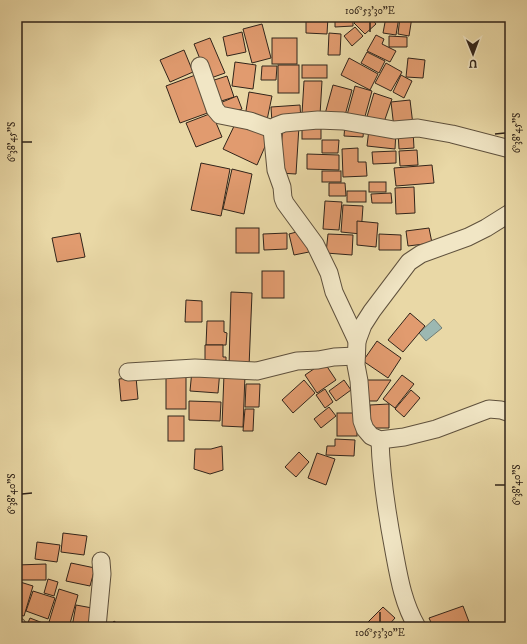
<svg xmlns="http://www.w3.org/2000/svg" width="527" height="644" font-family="'IM FELL DW Pica',serif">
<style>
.water{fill:#9cb8b2;stroke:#717d75}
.building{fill:#e19b6f;stroke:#31241a}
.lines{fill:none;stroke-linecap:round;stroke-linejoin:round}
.street-casing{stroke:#5f513d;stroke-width:19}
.street{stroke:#f1e6c5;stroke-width:17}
.ticks{fill:none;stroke:#31241a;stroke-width:1.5}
.neatline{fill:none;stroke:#31241a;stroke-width:1.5}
.ticks-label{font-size:10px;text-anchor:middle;fill:#31241a}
</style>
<rect width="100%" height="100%" fill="#e9d8a6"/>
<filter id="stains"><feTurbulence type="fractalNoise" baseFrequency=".005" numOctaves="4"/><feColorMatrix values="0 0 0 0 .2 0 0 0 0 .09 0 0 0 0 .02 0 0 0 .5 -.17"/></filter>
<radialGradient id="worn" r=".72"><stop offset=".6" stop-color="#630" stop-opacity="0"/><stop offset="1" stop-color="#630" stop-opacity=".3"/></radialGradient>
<!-- water -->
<path class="water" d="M434 319 442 328 426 341 419 333Z"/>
<!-- building -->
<g class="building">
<path d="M306 17H328L327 34 306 33Z"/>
<path d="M335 17H353V26L335 27Z"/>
<path d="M359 17H370L376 24 365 34 354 23Z"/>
<path d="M386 17H399L396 35 383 33Z"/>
<path d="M400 17H412L409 36 398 34Z"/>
<path d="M262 24 271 58 252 63 243 29Z"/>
<path d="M355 27 363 36 352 46 344 36Z"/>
<path d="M242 32 246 52 227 56 223 37Z"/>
<path d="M329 33 341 34 340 55H328Z"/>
<path d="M376 35 384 39 382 44 396 51 390 62 367 51Z"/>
<path d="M389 36 407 37V47H389Z"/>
<path d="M210 38 225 73 208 79 194 44Z"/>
<rect x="272" y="38" width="25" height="26"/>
<path d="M184 50 193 72 170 82 160 60Z"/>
<path d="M367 52 385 61 379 73 361 63Z"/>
<path d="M349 58 378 74 370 90 341 75Z"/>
<path d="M408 58 425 60 423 78 406 77Z"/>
<path d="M235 62 256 65 253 89 232 86Z"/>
<path d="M386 63 402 72 391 91 375 83Z"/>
<rect x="278" y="65" width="21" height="28"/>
<rect x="302" y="65" width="25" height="13"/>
<path d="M262 66H277L276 80H261Z"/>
<path d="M198 74 213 111 180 123 166 86Z"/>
<path d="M401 75 412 81 404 98 393 92Z"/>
<path d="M227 76 234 97 215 103 208 82Z"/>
<path d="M304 81H322L320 115 302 114Z"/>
<path d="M333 85 352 90 344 119 325 114Z"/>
<path d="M355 86 372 91 364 120 347 115Z"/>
<path d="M249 92 272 96 267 120 245 117Z"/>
<path d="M374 93 392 99 383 125 366 120Z"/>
<path d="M237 96 242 109 224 115 220 103Z"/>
<path d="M410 100 413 125 394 128 391 102Z"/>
<path d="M300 105 301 121 272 123 271 107Z"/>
<path d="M212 113 222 137 196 147 186 123Z"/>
<path d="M237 120 270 135 257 165 223 149Z"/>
<rect x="302" y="123" width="19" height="16"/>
<path d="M283 125 299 126 296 174 279 173Z"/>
<path d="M345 125 364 126 363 137 344 136Z"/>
<path d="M369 129 396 131 395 149 367 146Z"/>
<path d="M413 131 414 148 399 149 398 132Z"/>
<path d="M322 140H339L338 153H322Z"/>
<path d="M358 148V162H366L367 176 343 177 342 149Z"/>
<path d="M417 150 418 165 400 166 399 151Z"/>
<path d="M396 151V163L373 164 372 152Z"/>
<path d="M307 154 339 155V170L307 169Z"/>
<path d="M201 163 230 169 221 216 191 210Z"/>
<path d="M432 165 434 183 396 186 394 168Z"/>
<path d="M232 169 252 174 244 214 223 209Z"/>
<rect x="322" y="171" width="19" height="11"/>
<rect x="369" y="182" width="17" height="10"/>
<path d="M329 183H345L346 196H329Z"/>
<path d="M414 187 415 213 396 214 395 188Z"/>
<rect x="347" y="191" width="19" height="11"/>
<path d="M391 193 392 203H372L371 194Z"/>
<path d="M325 201 342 202 339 230 323 229Z"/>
<path d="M343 205 363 206 361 234 341 232Z"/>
<path d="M357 221 378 223 376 247 357 245Z"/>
<rect x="236" y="228" width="23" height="25"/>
<path d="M429 228 432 243 408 246 406 231Z"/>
<path d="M304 230 309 252 294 255 289 234Z"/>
<path d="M80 233 85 257 57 262 52 238Z"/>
<path d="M287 233V249L264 250 263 234Z"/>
<path d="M328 234 353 235 352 255 326 253Z"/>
<path d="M379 234 401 235V250H379Z"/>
<rect x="262" y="271" width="22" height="27"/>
<path d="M231 292 252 293 249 367 229 366Z"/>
<path d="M186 300 202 301V322H185Z"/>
<path d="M410 313 425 326 403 352 388 340Z"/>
<path d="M207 321H224V332L227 333 226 345H206Z"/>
<path d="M377 341 401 358 388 378 363 361Z"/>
<path d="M205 345H223V357H226V367H205Z"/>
<path d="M324 362 336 380 317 393 305 375Z"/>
<path d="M192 370H220L218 393 190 391Z"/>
<path d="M224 374 245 375 243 427 222 426Z"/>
<path d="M402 375 414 384 395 408 383 399Z"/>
<rect x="166" y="376" width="20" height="33"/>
<path d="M136 377 138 399 121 401 119 379Z"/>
<path d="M304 380 315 393 293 413 282 400Z"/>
<path d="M344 380 351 390 336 401 329 391Z"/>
<path d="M366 380H391L377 401H367Z"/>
<path d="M246 384H260L259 407H245Z"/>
<path d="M325 389 333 402 325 408 316 395Z"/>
<path d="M411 390 420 398 404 417 395 409Z"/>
<path d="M189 401 221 402 220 421 189 420Z"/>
<path d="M389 404V428H371L370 405Z"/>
<path d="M329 407 336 416 321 428 314 419Z"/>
<path d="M245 409H254L253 431H243Z"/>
<rect x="337" y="413" width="20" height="23"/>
<rect x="168" y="416" width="16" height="25"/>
<path d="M335 439 355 440 354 456 326 455 327 446H335Z"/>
<path d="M222 446 223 470 210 474 194 469 195 449H211Z"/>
<path d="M299 452 309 462 296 477 285 467Z"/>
<path d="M317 453 335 459 326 485 308 478Z"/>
<path d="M63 533 87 536 84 555 61 552Z"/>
<path d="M37 542 60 545 57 562 35 559Z"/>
<path d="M71 563 95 568 90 586 66 581Z"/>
<path d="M46 564V580H17V565Z"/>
<path d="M48 579 58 582 54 596 44 593Z"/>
<path d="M17 581 33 586 24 616 17 614 21 601 17 600Z"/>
<path d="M59 589 78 595 69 627 49 622Z"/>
<path d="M33 591 55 598 48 619 26 611Z"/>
<path d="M76 605 103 610 100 627H72Z"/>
<path d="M463 606 471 627H433L429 618Z"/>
<path d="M383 607 395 618 387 627H373L368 622Z"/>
<path d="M30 618 53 627H26Z"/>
<path d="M114 621 122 627H110Z"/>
</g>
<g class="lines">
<!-- street casing -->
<g class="street-casing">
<g id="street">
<path d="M200 66 215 109 220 115 250 121 272 129"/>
<path d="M510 149 452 134 418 128 394 130 343 121 318 120 284 123 276 126 272 129 276 170 282 187 283 198 285 203 315 244 329 273 334 292 357 341 356 365 359 381 362 421 365 429 371 436 380 440 404 437 436 429 489 409 501 410 510 413"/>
<path d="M357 341 363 325 372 311 409 262 421 254 468 237 486 228 510 213"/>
<path d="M128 372 195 368 257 371 297 361 318 360 334 357 356 356"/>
<path d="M380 440C381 477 387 514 394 551 399 578 403 603 417 627"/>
<path d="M17 626 18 627"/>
<path d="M97 627 102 574 101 561"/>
</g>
</g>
<!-- street -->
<use href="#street" class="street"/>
</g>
<!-- ticks -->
<path class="ticks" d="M370 22V32M495 134 505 133M22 142H32M495 485H505M22 494 32 493M380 612V622"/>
<!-- margin -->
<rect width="527" height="644" fill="none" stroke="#e9d8a6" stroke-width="44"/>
<!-- north arrow -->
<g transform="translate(473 54) rotate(179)" stroke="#f1e6c5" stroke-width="3" paint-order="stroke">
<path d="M0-3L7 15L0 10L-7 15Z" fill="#31241a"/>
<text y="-6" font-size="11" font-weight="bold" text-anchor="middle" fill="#31241a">U</text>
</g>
<rect x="22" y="22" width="483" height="600" class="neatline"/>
<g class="ticks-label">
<text x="370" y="14">106°53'30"E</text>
<text transform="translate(516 133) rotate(-90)" y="4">6°38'45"S</text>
<text transform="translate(11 142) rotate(-90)" y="4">6°38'45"S</text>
<text transform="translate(516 485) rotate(-90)" y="4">6°38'40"S</text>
<text transform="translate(11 494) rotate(-90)" y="4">6°38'40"S</text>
<text x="380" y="636">106°53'30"E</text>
</g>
<rect width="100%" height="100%" filter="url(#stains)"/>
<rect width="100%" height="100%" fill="url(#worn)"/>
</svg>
